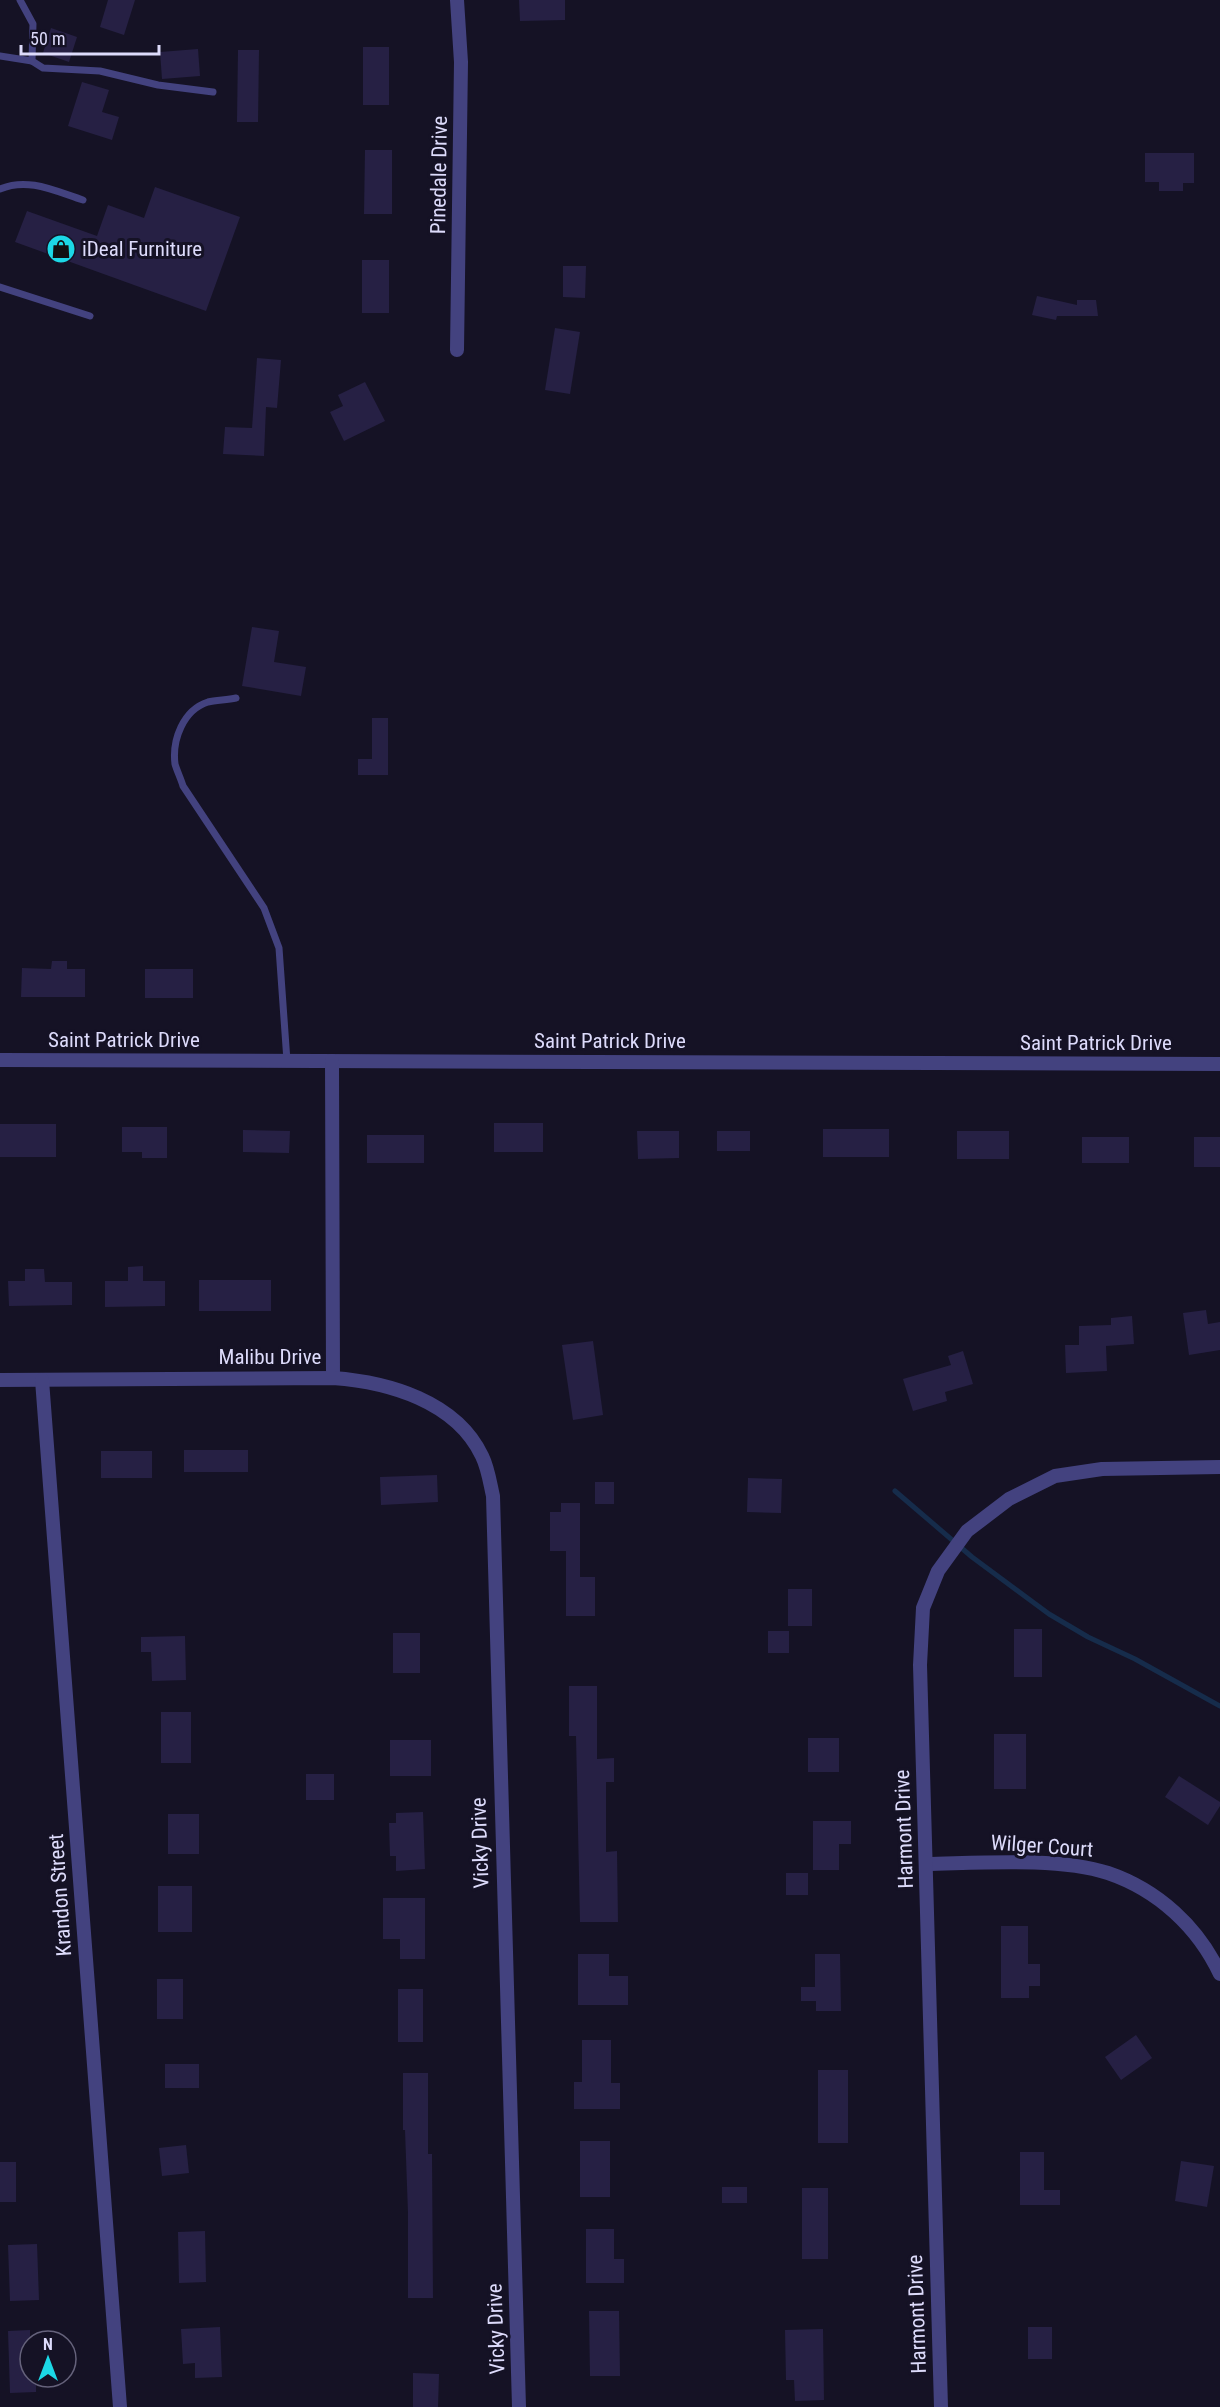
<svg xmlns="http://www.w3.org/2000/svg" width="1220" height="2407" font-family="'Roboto Condensed',sans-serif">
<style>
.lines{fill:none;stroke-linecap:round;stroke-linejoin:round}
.stream{stroke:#162c4b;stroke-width:5}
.building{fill:#262044}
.service{stroke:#43427f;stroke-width:7}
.minor{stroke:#43427f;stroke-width:14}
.labels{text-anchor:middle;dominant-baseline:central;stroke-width:6;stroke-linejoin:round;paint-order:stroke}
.street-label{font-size:21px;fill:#dddbfb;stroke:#151225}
.poi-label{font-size:21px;fill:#dddbfb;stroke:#151225;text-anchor:start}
</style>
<rect width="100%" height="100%" fill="#151225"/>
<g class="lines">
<!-- stream -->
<path class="stream" d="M895 1491 972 1557 1049 1614 1088 1637 1135 1659 1220 1706"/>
</g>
<!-- building -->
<g class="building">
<path d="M108 0H135L124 35 100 27Z"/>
<path d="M519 0H565V20L520 21Z"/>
<path d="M51 28 77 37 69 62 43 53Z"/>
<rect x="363" y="47" width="26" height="58"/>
<path d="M198 49 200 76 162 79 160 52Z"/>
<path d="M238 50H259L258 122H237Z"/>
<path d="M82 82 109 90 102 112 119 117 112 140 68 126Z"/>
<path d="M365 150H392V214H364Z"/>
<path d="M1145 153H1194V183H1183V191H1159V182H1145Z"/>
<path d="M155 187 240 217 206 311 15 242 27 211 97 236 108 205 144 218Z"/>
<rect x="362" y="260" width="27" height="53"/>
<path d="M563 266H586L585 298 563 297Z"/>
<path d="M1037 296 1077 305V300H1096L1098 316H1057L1056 320 1032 315Z"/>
<path d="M555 328 580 332 570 394 545 390Z"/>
<path d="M257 358 281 360 277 408 266 407 264 456 223 454 225 427 252 428Z"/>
<path d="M365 382 385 421 344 441 330 412 343 406 338 395Z"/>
<path d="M252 627 279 631 274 662 306 667 301 696 242 686Z"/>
<path d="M372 718H388V775H358V759H372Z"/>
<path d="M52 961H67V969H85V997H21L22 968 51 969Z"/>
<rect x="145" y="969" width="48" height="29"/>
<rect x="494" y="1123" width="49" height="29"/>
<rect x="0" y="1124" width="56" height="33"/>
<path d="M122 1127H167V1158H142V1152H122Z"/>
<rect x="823" y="1129" width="66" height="28"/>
<path d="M243 1130 290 1131 289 1153 243 1152Z"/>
<path d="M637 1131H679V1158L638 1159Z"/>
<rect x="717" y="1131" width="33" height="20"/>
<rect x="957" y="1131" width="52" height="28"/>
<rect x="367" y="1135" width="57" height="28"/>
<rect x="1082" y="1137" width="47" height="26"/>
<rect x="1194" y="1137" width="26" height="30"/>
<path d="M143 1266V1281H165V1306L105 1307V1281H128V1267Z"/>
<path d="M25 1269H44L45 1282H72V1305L9 1306 8 1281H25Z"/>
<rect x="199" y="1280" width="72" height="31"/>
<path d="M1206 1310 1208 1324 1220 1322V1350L1189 1355 1183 1313Z"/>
<path d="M1132 1316 1134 1344 1106 1346 1107 1371 1066 1373 1065 1345H1079V1326L1111 1325V1318Z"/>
<path d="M593 1341 603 1415 573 1420 562 1345Z"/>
<path d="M963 1351 973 1384 945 1392 947 1401 913 1411 903 1379 951 1365 948 1356Z"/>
<rect x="184" y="1450" width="64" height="22"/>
<rect x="101" y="1451" width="51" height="27"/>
<path d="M437 1475 438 1502 381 1505 380 1477Z"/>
<path d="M748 1478 782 1479 781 1513 747 1512Z"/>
<rect x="595" y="1482" width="19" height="22"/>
<path d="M561 1503H580V1577H595V1616H566V1551H550V1512H561Z"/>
<rect x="788" y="1589" width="24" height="37"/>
<rect x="1014" y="1629" width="28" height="48"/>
<rect x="768" y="1631" width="21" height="22"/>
<rect x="393" y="1633" width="27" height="40"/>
<path d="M185 1636 186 1680 152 1681 151 1652H141V1637Z"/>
<path d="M569 1686H597V1759L614 1758V1782H606V1852L617 1851 618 1922H580L576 1736H569Z"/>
<rect x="161" y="1712" width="30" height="51"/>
<rect x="994" y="1734" width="32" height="55"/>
<rect x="808" y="1738" width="31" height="34"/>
<rect x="390" y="1740" width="41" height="36"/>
<rect x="306" y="1774" width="28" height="26"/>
<path d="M1179 1776 1220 1802V1806L1208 1825 1165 1797Z"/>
<path d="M423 1812 425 1869 396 1871V1856H390L389 1823H396V1813Z"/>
<rect x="168" y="1814" width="31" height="40"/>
<path d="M813 1821H851V1844H839V1870H813Z"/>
<rect x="786" y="1873" width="22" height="22"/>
<rect x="158" y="1886" width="34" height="46"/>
<path d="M383 1898H425V1959H400V1939H383Z"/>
<path d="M1001 1926H1028V1964H1040V1986H1029V1998H1001Z"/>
<path d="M578 1954H609V1976H628V2005H578Z"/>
<path d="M815 1954H840L841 2011H816V2001H801V1987H815Z"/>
<rect x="157" y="1979" width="26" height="40"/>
<rect x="398" y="1989" width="25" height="53"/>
<path d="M1136 2035 1152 2058 1121 2080 1105 2057Z"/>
<path d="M582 2040H611V2083H620V2109H574V2082H582Z"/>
<rect x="165" y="2064" width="34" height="24"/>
<rect x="818" y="2070" width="30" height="73"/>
<path d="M403 2073H428V2154H432L433 2298H408V2213L405 2130H403Z"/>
<rect x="580" y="2141" width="30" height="56"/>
<path d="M186 2145 189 2173 162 2176 159 2148Z"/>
<path d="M1020 2152H1044V2190H1060V2205H1020Z"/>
<path d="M1181 2161 1214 2166 1207 2207 1175 2201Z"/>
<rect x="0" y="2162" width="16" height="40"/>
<rect x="722" y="2187" width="25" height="16"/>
<rect x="802" y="2188" width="26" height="71"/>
<path d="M586 2229H614V2259H624V2283H586Z"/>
<path d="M205 2231 206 2282 179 2283 178 2232Z"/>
<path d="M37 2244 39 2300 10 2301 8 2245Z"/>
<path d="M589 2311H619L620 2376H590Z"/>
<path d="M220 2327 222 2377 195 2378V2363L183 2364 181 2329Z"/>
<rect x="1028" y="2327" width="24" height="32"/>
<path d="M823 2329 824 2400 795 2401 794 2380H786L785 2330Z"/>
<path d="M30 2330V2377H36V2392L10 2393 8 2331Z"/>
<path d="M413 2373 439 2374 438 2407H413Z"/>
</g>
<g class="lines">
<!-- service -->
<g class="service">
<path d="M20 0 33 24 32 61 43 68 100 71 158 85 213 92"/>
<path d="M0 56 32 61"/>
<path d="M0 189C28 177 55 191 83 200"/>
<path d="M0 287 90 316"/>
<path d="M236 698C227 700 216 700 208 702 183 710 172 740 175 764 177 771 181 779 183 786L264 908 279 948 287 1061"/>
</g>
<!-- minor -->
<g class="minor">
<path d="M457 350 461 62 457 0"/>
<path d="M0 1060 1220 1064"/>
<path d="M332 1061 333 1378"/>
<path d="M0 1380 333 1378C388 1382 456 1401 482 1456 488 1468 490 1483 493 1496L519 2407"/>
<path d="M42 1380 120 2407"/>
<path d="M926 1864C979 1863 1058 1857 1108 1873 1158 1890 1198 1927 1220 1974"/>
<path d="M941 2407 920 1665 923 1608 938 1571 967 1531 1009 1499 1055 1476 1102 1469 1220 1467"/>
</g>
</g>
<!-- icons -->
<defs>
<g id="shop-disc" transform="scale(1.5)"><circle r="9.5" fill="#1cd8e6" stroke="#151225"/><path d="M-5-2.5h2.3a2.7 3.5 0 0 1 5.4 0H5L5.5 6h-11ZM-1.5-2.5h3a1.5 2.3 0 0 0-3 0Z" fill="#111"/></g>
</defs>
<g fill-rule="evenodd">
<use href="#shop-disc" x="61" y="249"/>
</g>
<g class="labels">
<!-- street labels -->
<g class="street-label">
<text transform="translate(439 175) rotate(-89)">Pinedale Drive</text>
<text x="124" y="1040">Saint Patrick Drive</text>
<text x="610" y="1041">Saint Patrick Drive</text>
<text x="1096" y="1043">Saint Patrick Drive</text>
<text x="270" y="1357">Malibu Drive</text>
<text transform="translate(904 1829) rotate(-92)">Harmont Drive</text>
<text transform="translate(480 1843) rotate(-92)">Vicky Drive</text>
<text transform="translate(1042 1846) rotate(4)">Wilger Court</text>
<text transform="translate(60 1895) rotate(-94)">Krandon Street</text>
<text transform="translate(917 2314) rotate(-92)">Harmont Drive</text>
<text transform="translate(496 2329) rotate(-92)">Vicky Drive</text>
</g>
<!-- poi labels -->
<g class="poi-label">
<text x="82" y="249">iDeal Furniture</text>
</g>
</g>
<!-- north arrow -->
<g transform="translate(48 2359)"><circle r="28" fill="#151225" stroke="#65627b" stroke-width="1.5"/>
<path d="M0-4.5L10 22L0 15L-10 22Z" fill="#1cd8e6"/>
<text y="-9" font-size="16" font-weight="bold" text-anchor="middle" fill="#dddbfb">N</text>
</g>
<!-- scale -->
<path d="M21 45v9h138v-9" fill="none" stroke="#dddbfb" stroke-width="3"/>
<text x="30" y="45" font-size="18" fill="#dddbfb" stroke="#151225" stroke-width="4.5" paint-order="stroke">50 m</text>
</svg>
